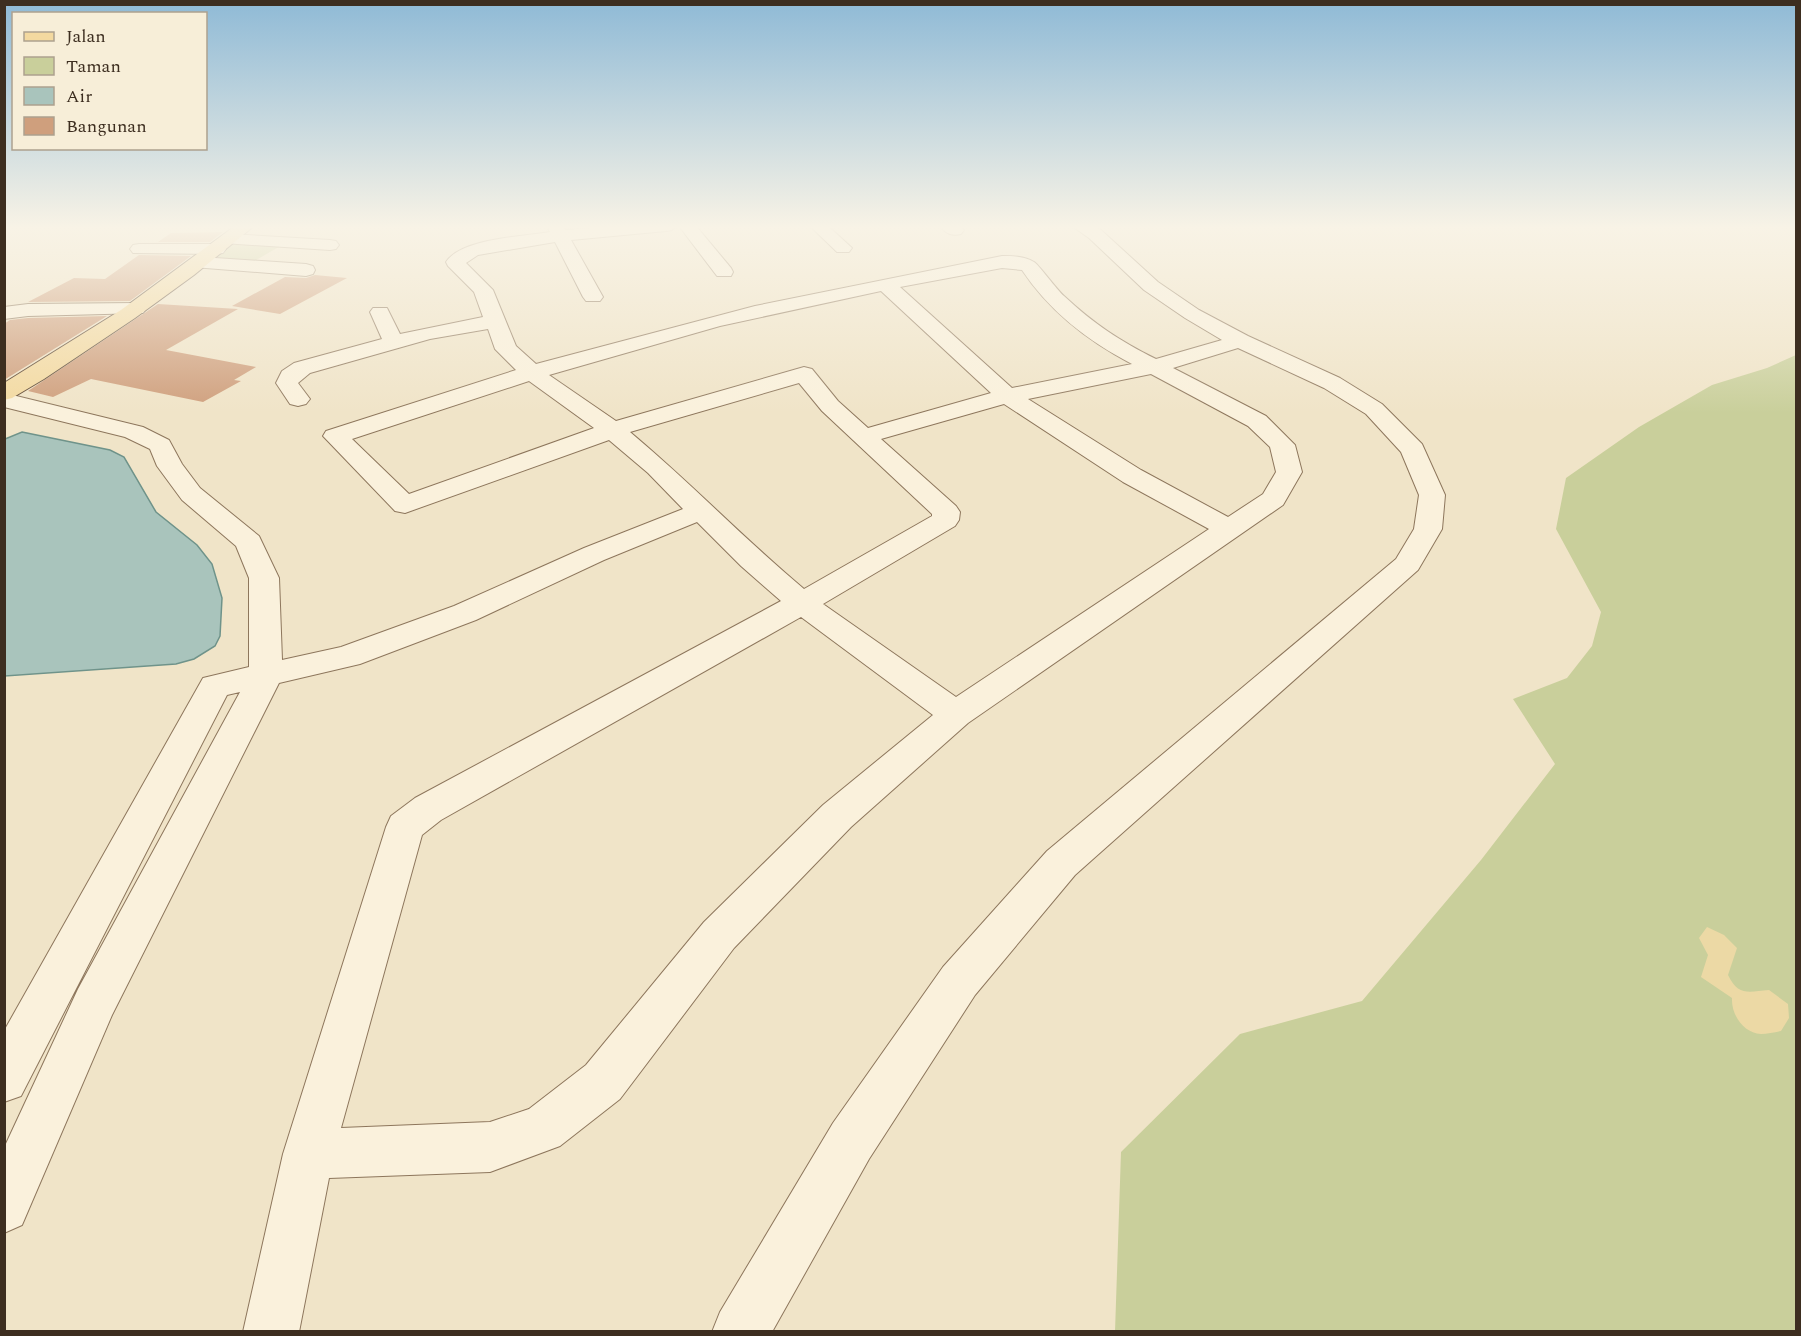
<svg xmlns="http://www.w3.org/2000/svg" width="1801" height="1336" font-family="Spectral,serif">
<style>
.green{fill:#c9cf9b}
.sand{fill:#ecd9a5}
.water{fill:#a9c4bc;stroke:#6f938a;stroke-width:1.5}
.building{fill:#cf9f7d}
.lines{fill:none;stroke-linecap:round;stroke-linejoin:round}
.minor-casing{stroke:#8d765c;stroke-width:2}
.major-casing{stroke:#5b4430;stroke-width:2}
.minor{fill:#faf1dc;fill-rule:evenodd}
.major{fill:#f3d9a0;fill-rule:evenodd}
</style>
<rect width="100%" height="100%" fill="#f0e4c8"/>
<!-- green -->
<g class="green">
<path d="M250 242 284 244 249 264 210 261 230 245Z"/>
<path d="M1796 355V1331L1115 1332 1121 1152 1240 1034 1362 1001 1481 860 1555 764 1513 699 1567 678 1592 646 1601 612 1556 529 1566 478 1639 427 1712 385 1767 368Z"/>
</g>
<!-- sand -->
<path class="sand" d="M1707 927 1724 935 1737 948 1728 975C1738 996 1748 992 1769 990L1788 1004 1789 1018 1781 1031C1775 1032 1767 1034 1761 1034 1743 1033 1731 1014 1732 998L1701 977 1708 955 1699 938Z"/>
<!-- water -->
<path class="water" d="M22 432 110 450 124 457 156 512 197 545 212 564 222 598 220 636 215 646 194 659 176 664 5 676V439Z"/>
<!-- building -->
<g class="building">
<path d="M223 232 210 242H158L171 233Z"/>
<path d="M139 255 191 256 130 301 28 302 74 278 105 279Z"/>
<path d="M315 275 347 278 280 314 232 306 285 277 306 278Z"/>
<path d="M158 304 238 309 166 350 256 367 234 380 241 381 203 402 91 379 53 397 28 391Z"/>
<path d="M107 316 4 380V324L10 320 28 318Z"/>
</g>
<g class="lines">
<!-- minor casing -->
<g class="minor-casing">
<g id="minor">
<path d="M547 226H563L566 230 613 226H675L672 230 666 231 571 240 603 297 600 301H586L583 297 555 242 478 255 466 263 493 290 516 346 536 364 755 306 1002 256C1012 256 1024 256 1034 262 1038 264 1057 290 1064 296 1094 324 1120 341 1156 359L1222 340 1185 318 1144 290 1089 238 1072 226H1093L1101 230 1158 282 1199 310 1248 336 1340 378 1382 404 1422 444 1445 495 1442 529 1418 570 1075 875 975 995 869 1159 772 1332H712L720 1312 833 1123 943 967 1047 851 1396 559 1414 529 1419 495 1401 452 1366 414 1324 388 1238 348 1173 368 1266 416 1295 445 1302 472 1283 505 968 723 851 827 734 948 620 1099 560 1146 490 1172 329 1178 299 1332H243L283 1154 386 827 391 816 415 798 781 601 741 566 697 522 604 560 476 620 360 664 279 683 112 1015 22 1225 4 1233V1148L78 989 240 692 227 695 21 1096 4 1102V1031L203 678 249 667V578L236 546 182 500 157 466 150 449 125 437 4 407V393L143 427 169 440 182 464 200 488 259 536 279 578 282 660 341 647 454 606 584 548 683 509 648 473 609 440 405 513 395 511 323 436 326 431 516 370 495 349 488 329 430 339 310 373 298 383 310 399 306 404 298 406 290 404 276 383 282 371 294 363 382 339 370 312 373 308H387L400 334 483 317 474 292 448 266 446 262C462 238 522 237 550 232ZM1002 268 1022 270C1050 312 1088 341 1132 364L1012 388 900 287ZM881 291 991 393 868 428 838 401 812 369 804 367 616 421 549 375 720 326ZM1151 374 1248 426 1270 447 1276 472 1263 494 1228 517 1141 470 1028 399ZM529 381 594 428 409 494 352 439ZM799 383 822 411 932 514V516L804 589C744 539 690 482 630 432ZM1004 404 1123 482 1209 529 956 697 823 604 955 526 959 520 960 512 956 506 881 439ZM801 617 933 715 823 805 704 922 586 1065 529 1109 490 1122 341 1128 422 835 441 820Z"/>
<path d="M679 226H696L731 268 733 272 731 276H717Z"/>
<path d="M810 226H828L852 248 849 252H837Z"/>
<path d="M940 226H960L964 230 961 234C952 236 946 234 940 226Z"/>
<path d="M229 234 330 240 336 241 339 245 336 249 330 250 223 243 220 239 223 235Z"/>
<path d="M139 244H217L223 245 226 249 223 253 217 254 133 253 130 249 133 245Z"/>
<path d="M200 257 306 264 313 266 315 270 313 274 306 276 193 267 191 263 193 259Z"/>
<path d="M136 303 143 305 146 309 143 313 28 316 4 319V307L28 304Z"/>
</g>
</g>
<!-- major casing -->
<g class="major-casing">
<path id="major" d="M235 226H254L194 275 135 318 44 379 12 398 4 400V383L121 310Z"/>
</g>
<!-- minor -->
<use href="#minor" class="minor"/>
<!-- major -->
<use href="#major" class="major"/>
</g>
<!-- sky -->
<linearGradient id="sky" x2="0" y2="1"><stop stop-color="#8fbad6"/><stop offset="0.55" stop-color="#f8f3e6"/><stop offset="1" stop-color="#f8f3e6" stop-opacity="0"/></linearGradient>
<rect width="1801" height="413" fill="url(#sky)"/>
<!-- border -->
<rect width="1801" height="1336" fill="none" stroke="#3d2e20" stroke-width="12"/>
<!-- legend -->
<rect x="12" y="12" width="195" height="138" fill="#f7eed8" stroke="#ada18e" stroke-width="1.5"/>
<rect x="24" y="32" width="30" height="9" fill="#f3d9a0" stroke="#ada18e" stroke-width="1.5"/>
<text x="66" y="42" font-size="18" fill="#3d2e20">Jalan</text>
<rect x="24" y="57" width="30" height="18" fill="#c9cf9b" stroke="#ada18e" stroke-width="1.5"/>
<text x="66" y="72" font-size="18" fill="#3d2e20">Taman</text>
<rect x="24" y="87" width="30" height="18" fill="#a9c4bc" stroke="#ada18e" stroke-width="1.5"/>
<text x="66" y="102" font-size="18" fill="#3d2e20">Air</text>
<rect x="24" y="117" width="30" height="18" fill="#cf9f7d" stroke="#ada18e" stroke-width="1.5"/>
<text x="66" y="132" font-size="18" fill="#3d2e20">Bangunan</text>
</svg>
